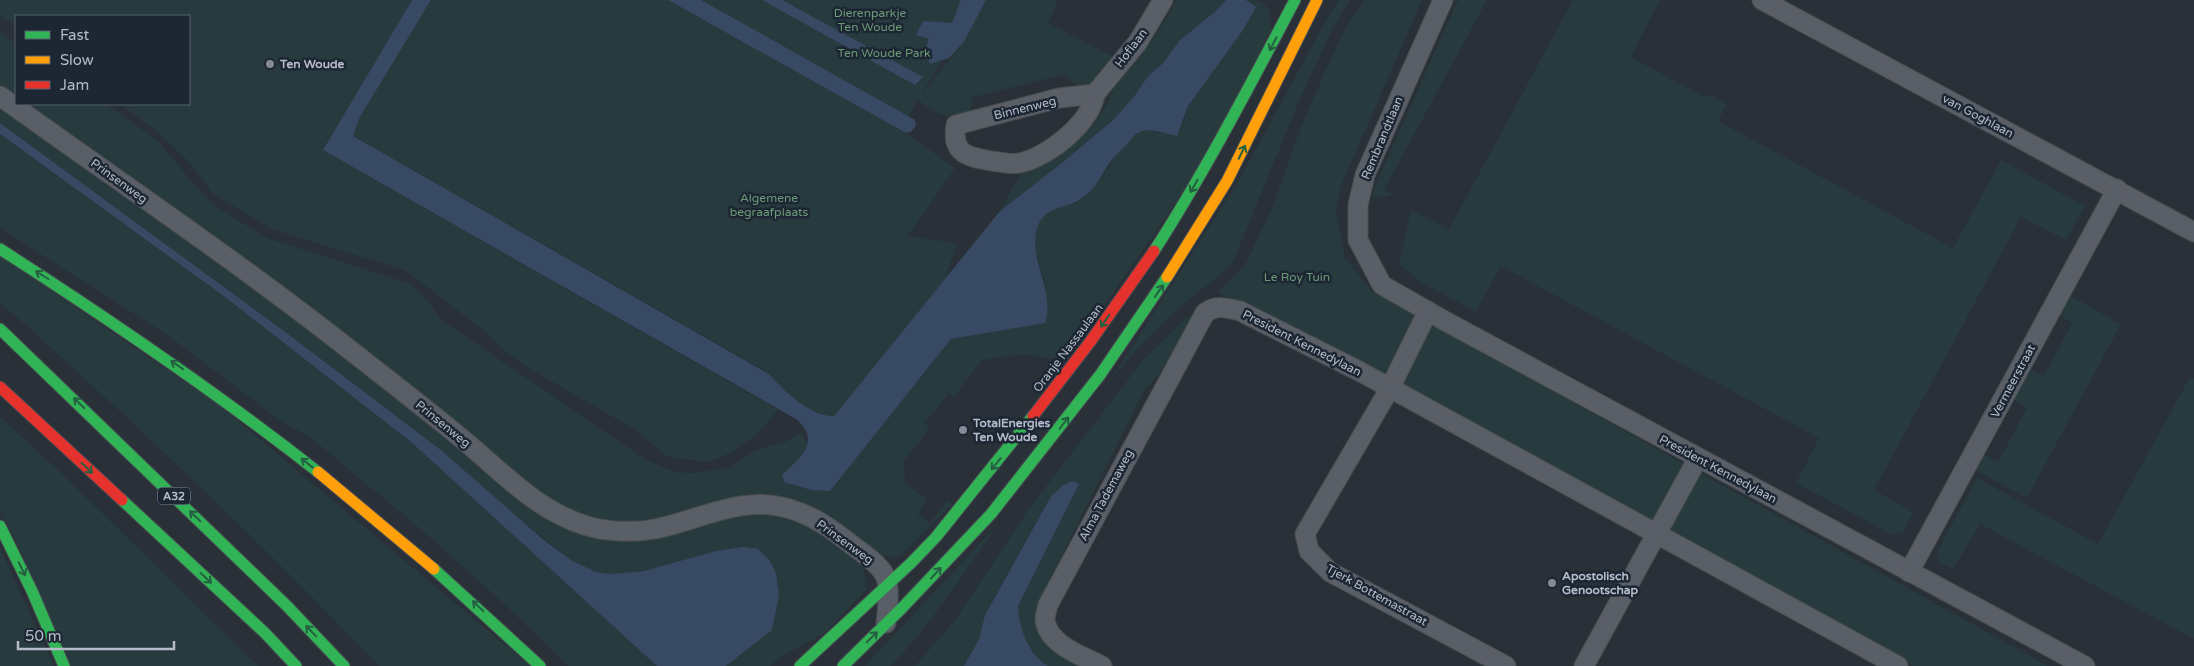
<svg xmlns="http://www.w3.org/2000/svg" width="2194" height="666" font-family="'Varela Round',sans-serif">
<style>
.green{fill:#273a3e}
.water{fill:#384963}
.lines{fill:none;stroke-linecap:round;stroke-linejoin:round}
.street-casing{stroke:#484c53;stroke-width:21}
.fast-casing{stroke:#484c53;stroke-width:13}
.slow-casing{stroke:#484c53;stroke-width:13}
.jam-casing{stroke:#484c53;stroke-width:13}
.street{stroke:#5a5e66;stroke-width:19}
.fast{stroke:#30b455;stroke-width:11}
.slow{stroke:#ff9f0a;stroke-width:11}
.jam{stroke:#e5322d;stroke-width:11}
.oneway{stroke:#255f41}
.poi-dot{fill:#848b96;stroke:#1d2633;stroke-width:2}
.labels{text-anchor:middle;dominant-baseline:central;stroke-width:5;stroke-linejoin:round;paint-order:stroke}
.shield{fill:#1d2633;stroke:#878f9c;stroke-width:1}
.shield-label{font-size:11px;font-weight:bold;fill:#b4bcc9}
.park-label{font-size:12px;fill:#6b9a76;stroke:#1d2633}
.street-label{font-size:12px;fill:#b4bcc9;stroke:#1d2633}
.poi-label{font-size:12px;font-weight:bold;fill:#b4bcc9;stroke:#1d2633;text-anchor:start}
</style>
<rect width="100%" height="100%" fill="#2a3038"/>
<!-- green -->
<g class="green">
<path d="M0 0H412L324 150 778 410 756 435 733 452 708 462 668 457 634 429 530 369 503 350 487 333 405 270 274 230 213 194 190 163 158 132 120 104H189V16H16V25L0 16Z"/>
<path d="M431 0H668L906 133 955 168 908 236 957 243 945 279 834 416C811 416 783 391 769 373L353 136 360 117Z"/>
<path d="M683 0H977L921 95 964 42 986 0H1054L1058 2 1048 23 1116 58 1092 85 1078 87 1065 74 973 97 969 112C946 120 937 114 918 100L904 123Z"/>
<path d="M1176 0H1226L1217 10 1180 40 1163 63 1148 76 1133 98 1112 121 1063 162 1000 211 1010 192 1025 168 1076 139 1092 127 1109 101 1113 89 1142 54 1164 23Z"/>
<path d="M1246 0C1268 0 1271 9 1271 30L1201 166 1070 355 1051 359 1022 354 982 360 954 397 949 393 924 424 930 428 904 461 905 482 927 500 918 514 930 523 947 501 953 504 900 556C885 558 877 554 866 546L740 498 713 502 657 520 637 523H616L564 510 538 493 323 320 140 183 28 104H106L159 142 197 188 215 206 267 238 412 284 431 305 439 318 646 460 675 472 692 473 729 468 756 450 785 442 802 432 808 447 796 462 782 475 784 482 811 490 830 491 951 339 1045 323C1045 312 1048 299 1046 288 1043 269 1032 253 1036 232 1043 202 1068 211 1086 196 1102 182 1124 135 1144 130 1149 129 1154 132 1159 133L1184 121 1188 106 1256 7Z"/>
<path d="M1339 0H1350L1332 30 1300 99 1233 262C1216 281 1195 293 1177 310 1153 332 1131 356 1110 381L1238 182 1324 24Z"/>
<path d="M1364 0H1422L1341 186 1336 210 1345 258 1371 290 2048 666H1913L1832 618 1755 580 1217 292 1245 265 1272 208 1301 127 1326 69 1346 27Z"/>
<path d="M1458 0H1487L1384 190 1395 195 1372 198 1377 182Z"/>
<path d="M1573 0H1660L1631 57 1706 98 1709 94 1727 104 1718 121 1953 248 2001 160 2085 206 2066 240 2021 217 1874 490 1913 512 1903 532 1893 535 1796 483 1819 438 1501 266 1476 311 1423 284 1399 264 1411 210 1449 229Z"/>
<path d="M0 32 16 43V95L0 84Z"/>
<path d="M0 105 318 335 572 528 731 514 776 513 815 527 861 563 865 574 866 590 825 633 782 656 770 666H726L772 630 679 562C655 568 619 579 596 572 587 569 579 563 571 560L288 334 0 123Z"/>
<path d="M0 134 225 297 411 442 657 666H568L498 598 417 526 310 437 282 422 166 334 0 228Z"/>
<path d="M0 256 219 405 530 666H379C258 539 131 419 0 302Z"/>
<path d="M2067 294 2121 324 2027 498 1973 469 1984 454 1998 462 2027 408 2012 399 2029 369 2044 376 2072 323 2059 315Z"/>
<path d="M1202 310C1179 333 1169 370 1146 387L1040 599 1036 611 1038 626 1089 666H1048C1028 654 1019 628 1018 606L1062 486 1051 496 1025 542 985 615 979 639 964 666H915L956 619 1028 510 1143 360 1186 318Z"/>
<path d="M2190 377 2194 379V639L1980 524 1953 569 1938 562 1937 552 1977 478 2098 544Z"/>
<path d="M0 417 55 467 258 666H71L15 539 0 512Z"/>
<path d="M998 524C964 573 932 623 891 666H865Z"/>
<path d="M0 548 54 666H0Z"/>
</g>
<!-- water -->
<g class="water">
<path d="M412 0H431L360 117 353 136 769 374C783 390 811 417 834 416L1000 211 1063 162 1112 121 1133 98 1148 76 1163 63 1180 40 1217 10 1226 0H1246L1256 7 1243 30 1188 106 1177 136C1166 134 1149 127 1139 132 1135 134 1132 139 1128 143 1122 149 1116 155 1110 162 1102 174 1096 188 1085 196 1067 211 1042 203 1036 233 1031 265 1055 291 1045 323L951 339 830 491 811 490 784 482 782 475C800 458 822 441 796 419L323 150Z"/>
<path d="M668 0H701L915 120 916 125 911 132 906 133Z"/>
<path d="M762 0H782L923 77 915 85Z"/>
<path d="M961 0H986L964 42 949 58 930 64 925 50 929 39 916 35 923 21 952 23Z"/>
<path d="M0 123 288 334 442 451 545 541 571 560 596 572 610 574 644 571 716 551 743 547 758 549 770 561 776 573 779 595 772 630 726 666H657L411 442 225 297 0 134Z"/>
<path d="M1073 481 1079 484 1018 606C1019 628 1028 654 1048 666H964L979 639 985 615 1051 496 1062 486Z"/>
</g>
<g class="lines">
<!-- street casing -->
<g class="street-casing">
<g id="street">
<path d="M1443 0 1365 175 1358 205V240L1382 285 1445 321 2085 666"/>
<path d="M1762 0 2194 232"/>
<path d="M1095 94C1091 123 1047 158 1019 163 1011 165 1001 162 992 161 968 157 951 154 956 125L1059 98Z"/>
<path d="M1095 94 1138 42 1163 0"/>
<path d="M0 96C118 181 240 263 354 353 392 383 430 412 467 443 504 474 537 510 584 525 605 532 633 533 655 529 700 520 743 494 790 509 814 516 833 530 852 545 891 574 891 575 886 623"/>
<path d="M1428 311 1390 388 1305 534 1309 551 1330 572 1506 666"/>
<path d="M1909 572 2117 189"/>
<path d="M1102 666C1083 656 1048 645 1045 620 1045 616 1047 609 1048 605L1205 313C1217 304 1226 308 1240 311L1359 371 1898 666"/>
<path d="M1584 666 1698 458"/>
</g>
</g>
<!-- fast casing -->
<g class="fast-casing">
<g id="fast">
<path d="M0 249C109 319 216 392 318 472"/>
<path d="M1154 251C1206 170 1250 85 1295 0"/>
<path d="M0 329 287 606 344 666"/>
<path d="M122 500 265 633 296 666"/>
<path d="M0 526 32 591 64 666"/>
<path d="M434 569 540 666"/>
<path d="M800 666 911 563 936 537 1033 416"/>
<path d="M843 666 902 608 991 514 1100 375 1167 277"/>
</g>
</g>
<!-- slow casing -->
<g class="slow-casing">
<g id="slow">
<path d="M1167 277 1227 181 1317 0"/>
<path d="M318 472 434 569"/>
</g>
</g>
<!-- jam casing -->
<g class="jam-casing">
<g id="jam">
<path d="M0 387 122 500"/>
<path d="M1033 416 1090 342 1154 251"/>
</g>
</g>
<!-- street -->
<use href="#street" class="street"/>
<!-- fast -->
<use href="#fast" class="fast"/>
<!-- slow -->
<use href="#slow" class="slow"/>
<!-- jam -->
<use href="#jam" class="jam"/>
</g>
<!-- one-way arrows -->
<defs><path id="oneway-shaft" d="M-6 0H5M1.5-3L5.5 0L1.5 3" fill="none" stroke-width="1.6" stroke-linecap="round" stroke-linejoin="round" transform="scale(1.25)"/></defs>
<g class="oneway">
<use href="#oneway-shaft" transform="translate(1273 44) rotate(118)"/>
<use href="#oneway-shaft" transform="translate(1242 152) rotate(-64)"/>
<use href="#oneway-shaft" transform="translate(1194 186) rotate(120)"/>
<use href="#oneway-shaft" transform="translate(42 275) rotate(-148)"/>
<use href="#oneway-shaft" transform="translate(1159 291) rotate(-55)"/>
<use href="#oneway-shaft" transform="translate(1105 321) rotate(125)"/>
<use href="#oneway-shaft" transform="translate(177 365) rotate(-145)"/>
<use href="#oneway-shaft" transform="translate(79 403) rotate(-136)"/>
<use href="#oneway-shaft" transform="translate(1064 423) rotate(-53)"/>
<use href="#oneway-shaft" transform="translate(307 463) rotate(-142)"/>
<use href="#oneway-shaft" transform="translate(996 464) rotate(129)"/>
<use href="#oneway-shaft" transform="translate(87 468) rotate(43)"/>
<use href="#oneway-shaft" transform="translate(195 516) rotate(-136)"/>
<use href="#oneway-shaft" transform="translate(22 569) rotate(64)"/>
<use href="#oneway-shaft" transform="translate(936 573) rotate(-47)"/>
<use href="#oneway-shaft" transform="translate(206 578) rotate(43)"/>
<use href="#oneway-shaft" transform="translate(478 606) rotate(-137)"/>
<use href="#oneway-shaft" transform="translate(311 631) rotate(-134)"/>
<use href="#oneway-shaft" transform="translate(872 637) rotate(-44)"/>
</g>
<!-- markers -->
<g class="poi-dot">
<circle cx="270" cy="64" r="5"/>
<circle cx="963" cy="430" r="5"/>
<circle cx="1552" cy="583" r="5"/>
</g>
<g class="labels">
<!-- shield labels -->
<rect class="shield" x="158" y="487.5" width="32" height="17" rx="4"/>
<g class="shield-label">
<text x="174" y="496">A32</text>
</g>
<!-- park labels -->
<g class="park-label">
<text x="870" y="13">Dierenparkje<tspan x="870" dy="14">Ten Woude</tspan></text>
<text x="884" y="53">Ten Woude Park</text>
<text x="769" y="198">Algemene<tspan x="769" dy="14">begraafplaats</tspan></text>
<text x="1297" y="277">Le Roy Tuin</text>
</g>
<!-- street labels -->
<g class="street-label">
<text transform="translate(1131 48) rotate(-53)">Hoflaan</text>
<text transform="translate(1025 108) rotate(-14)">Binnenweg</text>
<text transform="translate(1978 116) rotate(28)">van Goghlaan</text>
<text transform="translate(1382 138) rotate(-67)">Rembrandtlaan</text>
<text transform="translate(119 181) rotate(36)">Prinsenweg</text>
<text transform="translate(1302 343) rotate(27)">President Kennedylaan</text>
<text transform="translate(1068 348) rotate(-53)">Oranje Nassaulaan</text>
<text transform="translate(2013 381) rotate(-62)">Vermeerstraat</text>
<text transform="translate(443 424) rotate(39)">Prinsenweg</text>
<text transform="translate(1718 469) rotate(28)">President Kennedylaan</text>
<text transform="translate(1106 495) rotate(-62)">Alma Tademaweg</text>
<text transform="translate(845 542) rotate(36)">Prinsenweg</text>
<text transform="translate(1377 595) rotate(29)">Tjerk Bottemastraat</text>
</g>
<!-- poi labels -->
<g class="poi-label">
<text x="280" y="64">Ten Woude</text>
<text x="973" y="423">TotalEnergies<tspan x="973" dy="14">Ten Woude</tspan></text>
<text x="1562" y="576">Apostolisch<tspan x="1562" dy="14">Genootschap</tspan></text>
</g>
</g>
<!-- legend -->
<rect x="15" y="15" width="175" height="90" fill="#1d2633" stroke="#59626f"/>
<rect x="25" y="31" width="25" height="8" fill="#30b455" stroke="#59626f"/>
<text x="60" y="40" font-size="15" fill="#b4bcc9">Fast</text>
<rect x="25" y="56" width="25" height="8" fill="#ff9f0a" stroke="#59626f"/>
<text x="60" y="65" font-size="15" fill="#b4bcc9">Slow</text>
<rect x="25" y="81" width="25" height="8" fill="#e5322d" stroke="#59626f"/>
<text x="60" y="90" font-size="15" fill="#b4bcc9">Jam</text>
<!-- scale -->
<path d="M18 641v8h156v-8" fill="none" stroke="#b4bcc9" stroke-width="2.5"/>
<text x="25" y="641" font-size="15" fill="#b4bcc9" stroke="#1d2633" stroke-width="4" paint-order="stroke">50 m</text>
</svg>
